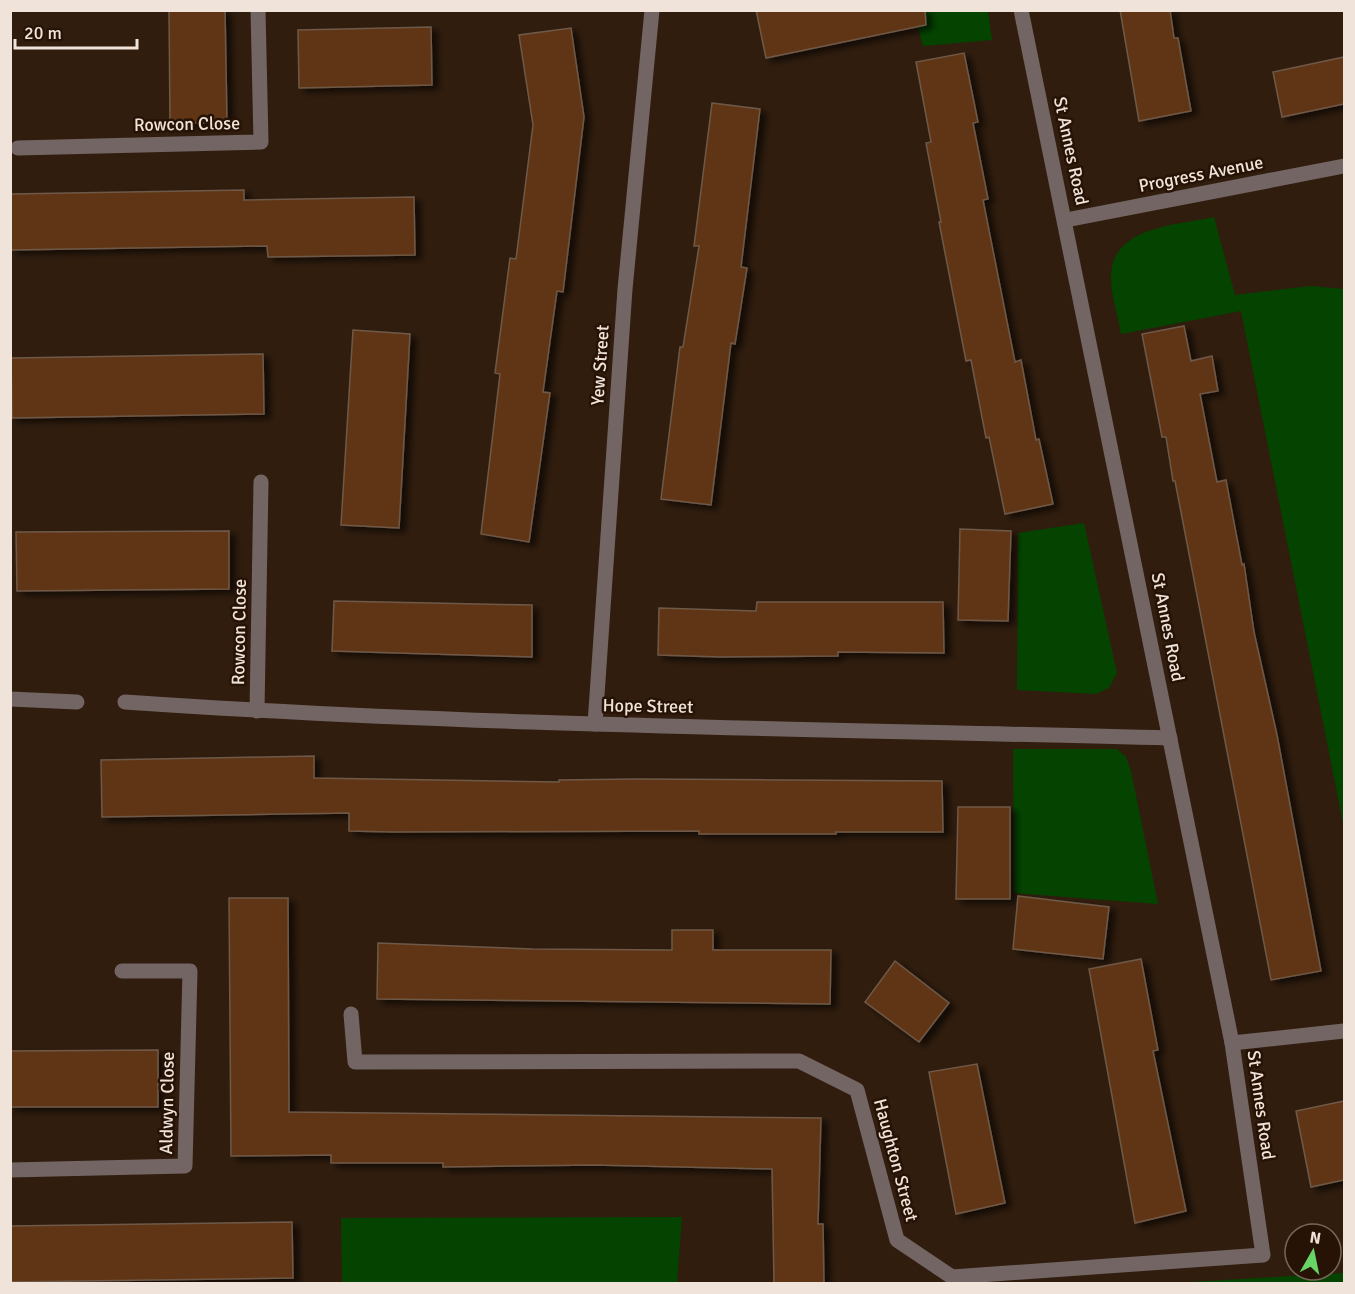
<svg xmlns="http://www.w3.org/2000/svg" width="1355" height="1294" font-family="Signika,sans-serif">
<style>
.green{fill:#044400}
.building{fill:#5f3615;stroke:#6f5948;stroke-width:1.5;filter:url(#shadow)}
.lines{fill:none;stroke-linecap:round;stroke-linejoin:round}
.minor{stroke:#736564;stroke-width:15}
.labels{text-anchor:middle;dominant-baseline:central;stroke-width:5;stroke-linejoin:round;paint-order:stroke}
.street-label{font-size:18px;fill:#f0e3d9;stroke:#261305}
</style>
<defs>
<filter id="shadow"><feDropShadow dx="6" dy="4" stdDeviation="3" flood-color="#0009"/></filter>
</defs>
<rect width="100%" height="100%" fill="#301d0e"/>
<!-- green -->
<g class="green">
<path d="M913 11H988L992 40 923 46Z"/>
<path d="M1214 217 1235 295 1311 286 1344 289V828L1241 311 1121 334C1118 315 1110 293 1111 275 1113 226 1178 225 1214 217Z"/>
<path d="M1084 523 1117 673 1109 688 1096 694 1017 690 1018 533Z"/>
<path d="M1013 749H1117L1126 757 1131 771 1158 904 1014 893Z"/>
<path d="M682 1217 677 1283H342L341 1218Z"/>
<path d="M1344 1273V1283H1172Z"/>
</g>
<!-- building -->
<g class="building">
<path d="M169 10H225L227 123H170Z"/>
<path d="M756 10H925L926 25 766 58Z"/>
<path d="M1120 10H1170L1174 38H1178L1191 111 1139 121Z"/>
<path d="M431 27 432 85 299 88 298 30Z"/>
<path d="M571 28 584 117 563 292 557 291 543 392 550 393 529 542 481 534 500 374 495 373 510 258 516 259 533 125 519 35Z"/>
<path d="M964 53 978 122 973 123 988 199 983 200 1015 362 1021 360 1036 440 1039 439 1053 504 1005 514 989 437 986 438 971 360 966 361 939 222H941L926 143 931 142 916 62Z"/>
<path d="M1344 57V104L1282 117 1273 72Z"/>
<path d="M712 103 760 109 741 267 747 268 735 344 731 343 711 505 661 499 680 347H683L699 246H694Z"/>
<path d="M244 190V200L414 197 415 255 268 257 267 246 11 250V194Z"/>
<path d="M1184 326 1191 361 1212 356 1218 391 1200 394 1217 482 1226 480 1242 565 1244 564 1254 632 1277 735 1321 971 1271 980 1175 481H1173L1166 437H1162L1142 334Z"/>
<path d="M353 330 410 334 399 528 341 525Z"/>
<path d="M263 354 264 414 12 418 11 358Z"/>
<path d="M960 529 1011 531 1008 621 958 620Z"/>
<path d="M229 531V589L17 591 16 532Z"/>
<path d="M334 601 532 605V657L332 651Z"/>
<path d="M757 602H943L944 653 838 652V656L720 657 658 655 659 608 756 611Z"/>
<path d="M314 756V778L559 782V780L637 779 942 781 943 832H836V834H699V831L393 832 349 831V813L102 817 101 760Z"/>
<path d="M958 807H1010V899H956Z"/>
<path d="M1018 896 1109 907 1103 959 1013 949Z"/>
<path d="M229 898H288L289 1112 821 1118 818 1224H823L824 1284H774L772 1169 594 1165 443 1167V1163H331V1155L231 1156Z"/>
<path d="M672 930H713V950H831L830 1004 377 999 378 943 532 949 672 950Z"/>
<path d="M1141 959 1158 1050 1153 1051 1186 1211 1135 1223 1089 969Z"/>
<path d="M895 961 949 1003 919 1042 865 1002Z"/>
<path d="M158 1050V1107H10V1051Z"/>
<path d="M977 1064 1005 1203 956 1214 929 1072Z"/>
<path d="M1344 1101V1180L1311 1187 1296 1111Z"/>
<path d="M292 1222 293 1278 10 1282V1226Z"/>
</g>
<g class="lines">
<!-- minor -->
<g class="minor">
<path d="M18 148 261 142 258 10"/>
<path d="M1066 220 1344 166"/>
<path d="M10 699 77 702"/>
<path d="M125 702C472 726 822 729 1170 738"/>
<path d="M257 711 261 482"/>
<path d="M595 724 625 289 652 10"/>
<path d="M351 1014 355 1062 799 1061 857 1090 897 1240 952 1277 1263 1255 1232 1043 1021 10"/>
<path d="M1232 1043 1344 1031"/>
<path d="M10 1170 185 1166 190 971H122"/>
</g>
</g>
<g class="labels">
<!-- street labels -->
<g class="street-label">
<text transform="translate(187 124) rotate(-1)">Rowcon Close</text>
<text transform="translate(1071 151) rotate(78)">St Annes Road</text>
<text transform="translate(1201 174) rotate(-11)">Progress Avenue</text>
<text transform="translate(600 365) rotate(-86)">Yew Street</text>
<text transform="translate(1168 627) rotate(79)">St Annes Road</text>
<text transform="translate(239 632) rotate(-89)">Rowcon Close</text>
<text transform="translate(648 706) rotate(1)">Hope Street</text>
<text transform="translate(167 1103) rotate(-89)">Aldwyn Close</text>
<text transform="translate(1261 1105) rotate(82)">St Annes Road</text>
<text transform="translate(896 1160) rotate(75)">Haughton Street</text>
</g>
</g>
<!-- border -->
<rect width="1355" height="1294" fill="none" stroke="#f0e3d9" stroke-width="24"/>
<!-- north arrow -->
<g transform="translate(1313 1252) rotate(9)"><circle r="28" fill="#261305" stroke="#77665a" stroke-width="1.5"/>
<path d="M0-4.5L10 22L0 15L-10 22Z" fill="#67d465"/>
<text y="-9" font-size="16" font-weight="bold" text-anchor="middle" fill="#f0e3d9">N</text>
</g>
<!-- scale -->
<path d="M15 39v9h122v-9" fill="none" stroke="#f0e3d9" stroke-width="3"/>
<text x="24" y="39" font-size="18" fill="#f0e3d9" stroke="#261305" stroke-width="4.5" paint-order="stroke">20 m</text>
</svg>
